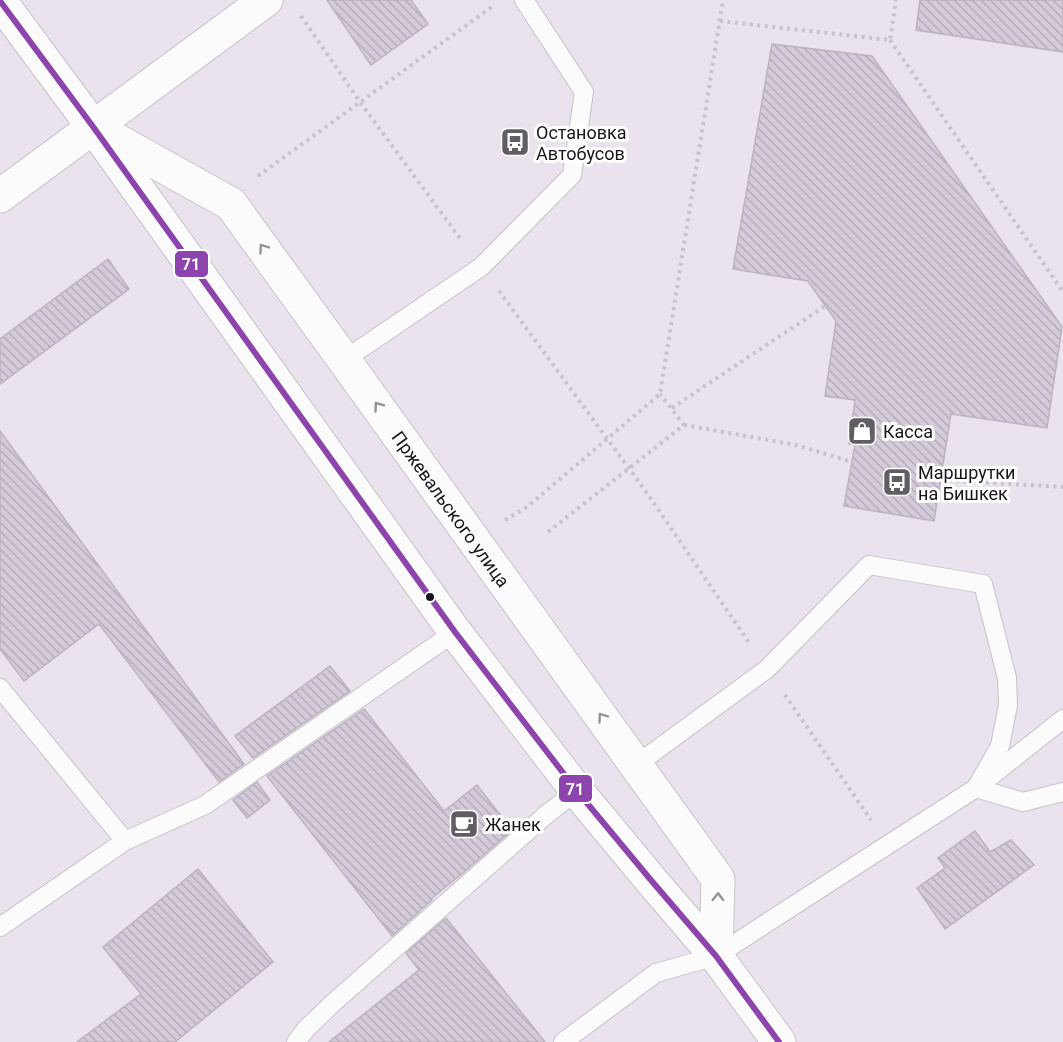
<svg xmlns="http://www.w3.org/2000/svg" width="1063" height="1042" font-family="Roboto,sans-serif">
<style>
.building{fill:url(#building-back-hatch);stroke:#bab4bd;stroke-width:1.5}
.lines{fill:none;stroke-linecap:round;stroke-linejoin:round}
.service-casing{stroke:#c7c1ca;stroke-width:20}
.minor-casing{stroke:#c7c1ca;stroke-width:35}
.secondary-casing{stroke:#c7c1ca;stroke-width:35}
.path{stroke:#c6c4c7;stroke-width:4;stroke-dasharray:3 4.5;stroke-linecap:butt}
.service{stroke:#fcfbfc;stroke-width:18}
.minor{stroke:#fcfbfc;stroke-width:33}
.secondary{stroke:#fcfbfc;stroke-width:33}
.bus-1-casing{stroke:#fff;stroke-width:10}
.bus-1{stroke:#8e44ad;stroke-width:6}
.oneway{stroke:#969397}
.bus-dot{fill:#19141b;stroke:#fff;stroke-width:2}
.labels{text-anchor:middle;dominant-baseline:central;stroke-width:6;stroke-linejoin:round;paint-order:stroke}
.poi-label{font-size:18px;fill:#19141b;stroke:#fff;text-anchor:start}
.street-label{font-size:18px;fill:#19141b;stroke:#fff}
.line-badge{stroke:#fff;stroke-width:2}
.badge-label{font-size:16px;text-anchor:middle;font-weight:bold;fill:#fff}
</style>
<defs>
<pattern id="building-back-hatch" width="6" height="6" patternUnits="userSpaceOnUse" patternTransform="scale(1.5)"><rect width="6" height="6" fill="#d4cad9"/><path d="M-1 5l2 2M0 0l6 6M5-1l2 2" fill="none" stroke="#b5adba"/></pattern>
</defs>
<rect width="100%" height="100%" fill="#eae2ed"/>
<!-- building -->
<g class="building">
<path d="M327 0H411L428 24 371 65Z"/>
<path d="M920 0H1063V52L916 30Z"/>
<path d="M772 44 872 56 1062 327 1047 428 951 414 934 521 844 506 855 445 849 444 855 400 825 396 836 321 808 281 733 269Z"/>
<path d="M108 259 129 289 0 384V339Z"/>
<path d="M0 431 244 764 219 782 99 624 24 681 0 649Z"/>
<path d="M330 666 350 691 253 758 235 736Z"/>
<path d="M364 709 444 811 477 785 512 830 464 872 431 899 432 900 392 936 267 776Z"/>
<path d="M257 782 270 800 247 818 233 800Z"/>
<path d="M975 831 990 852 1011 840 1034 865 945 929 917 888 945 868 938 858Z"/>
<path d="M198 869 273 962 175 1042H77L141 994 103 947Z"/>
<path d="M446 918 545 1042H329L419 970 406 953Z"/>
</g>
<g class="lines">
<!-- service casing -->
<g class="service-casing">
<g id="service">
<path d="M344 360 481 267 572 175 584 92 524 0"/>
<path d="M0 688 125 841 205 805 455 632"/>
<path d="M636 765 767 669 869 565 983 584 1007 678 1008 705 1000 746 976 788"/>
<path d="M976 788 1023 802 1063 792"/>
<path d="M0 927 125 841"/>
<path d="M296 1042 306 1029 333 1003 547 814 577 791"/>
<path d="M563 1042 656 973 716 956 796 904 976 788 1063 719"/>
</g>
</g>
<!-- minor casing -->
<g class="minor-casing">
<path id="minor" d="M0 196 266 0"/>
</g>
<!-- secondary casing -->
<g class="secondary-casing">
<g id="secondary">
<path d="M0 1 94 128 455 632 577 791 650 879 716 956 779 1042"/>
<path id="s1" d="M100 131 231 204 344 360 718 879 716 956"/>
</g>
</g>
<!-- path -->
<g class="path">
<path d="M301 16 360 102 462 241"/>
<path d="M720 21 890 40 896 0"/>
<path d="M890 40 1063 292"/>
<path d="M258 176 493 6"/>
<path d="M499 291 647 493 750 644"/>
<path d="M672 408 825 306"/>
<path d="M684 425 796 445 852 462"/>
<path d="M941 480 1063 487"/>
<path d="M505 520 527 507 660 394 723 0"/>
<path d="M548 532 684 425 660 394"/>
<path d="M785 695 871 820"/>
</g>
<!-- service -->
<use href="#service" class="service"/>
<!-- minor -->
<use href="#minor" class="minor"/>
<!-- secondary -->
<use href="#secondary" class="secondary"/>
<!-- bus-1 casing -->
<g class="bus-1-casing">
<path id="bus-1" d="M0 1 94 128 455 632 577 791 650 879 716 956 779 1042"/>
</g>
<!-- bus-1 -->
<use href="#bus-1" class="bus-1"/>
</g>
<!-- one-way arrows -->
<defs><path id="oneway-chevron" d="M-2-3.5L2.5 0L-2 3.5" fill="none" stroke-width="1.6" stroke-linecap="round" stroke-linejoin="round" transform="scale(1.5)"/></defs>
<g class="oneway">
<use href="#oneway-chevron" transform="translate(263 248) rotate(-126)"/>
<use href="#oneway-chevron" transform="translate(378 406) rotate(-126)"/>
<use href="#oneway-chevron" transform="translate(602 717) rotate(-126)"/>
<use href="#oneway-chevron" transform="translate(718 897) rotate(-89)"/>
</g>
<!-- icons -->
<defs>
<g id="bus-square" transform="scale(1.5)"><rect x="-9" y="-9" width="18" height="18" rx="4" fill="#625c64" stroke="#fff"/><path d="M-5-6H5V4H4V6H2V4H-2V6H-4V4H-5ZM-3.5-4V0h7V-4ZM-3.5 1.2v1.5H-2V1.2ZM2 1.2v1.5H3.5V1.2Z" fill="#fff"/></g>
<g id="shop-square" transform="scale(1.5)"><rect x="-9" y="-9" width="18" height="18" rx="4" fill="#625c64" stroke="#fff"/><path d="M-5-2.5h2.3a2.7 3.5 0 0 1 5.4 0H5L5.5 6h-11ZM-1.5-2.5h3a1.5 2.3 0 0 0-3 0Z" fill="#fff"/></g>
<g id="cafe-square" transform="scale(1.5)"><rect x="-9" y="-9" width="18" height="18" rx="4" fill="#625c64" stroke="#fff"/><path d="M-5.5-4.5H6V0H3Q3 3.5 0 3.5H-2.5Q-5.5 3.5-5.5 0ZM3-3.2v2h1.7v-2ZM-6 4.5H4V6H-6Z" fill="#fff"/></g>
</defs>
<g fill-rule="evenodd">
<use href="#bus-square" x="515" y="142"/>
<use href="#shop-square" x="862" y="431"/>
<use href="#bus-square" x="897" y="482"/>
<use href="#cafe-square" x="464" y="824"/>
</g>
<!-- markers -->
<circle class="bus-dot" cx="430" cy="597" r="5"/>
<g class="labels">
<!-- poi labels -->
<g class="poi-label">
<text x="536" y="132">Остановка<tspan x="536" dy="21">Автобусов</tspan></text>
<text x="883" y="431">Касса</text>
<text x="918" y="472">Маршрутки<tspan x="918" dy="21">на Бишкек</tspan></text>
<text x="485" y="824">Жанек</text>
</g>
<!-- street labels -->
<g class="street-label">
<text stroke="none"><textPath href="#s1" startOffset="526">Пржевальского улица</textPath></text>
</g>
</g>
<g class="line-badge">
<rect x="174" y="250" width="35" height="28" rx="6" fill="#8e44ad"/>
<rect x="558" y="774" width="35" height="29" rx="6" fill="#8e44ad"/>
</g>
<g class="badge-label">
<text x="191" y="270">71</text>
<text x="575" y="795">71</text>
</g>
</svg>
